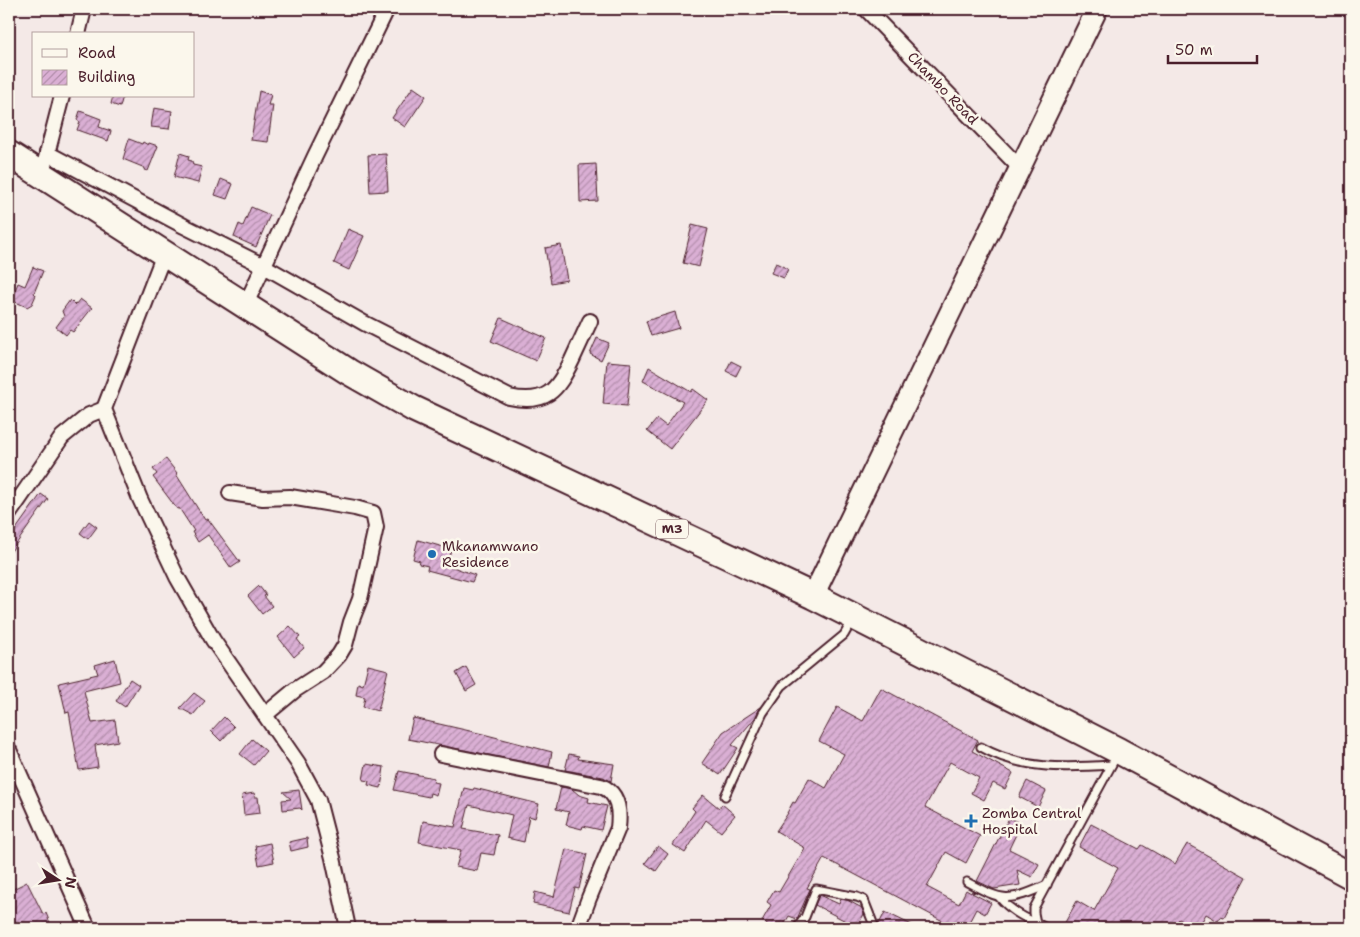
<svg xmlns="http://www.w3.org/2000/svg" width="1360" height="937" font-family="'Shantell Sans',sans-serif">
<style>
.building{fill:url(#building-hatch);stroke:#4a1f2b}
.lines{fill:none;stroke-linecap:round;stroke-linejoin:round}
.lane-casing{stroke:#4a1f2b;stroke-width:11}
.street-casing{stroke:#4a1f2b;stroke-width:18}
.secondary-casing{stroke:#4a1f2b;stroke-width:24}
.highway-casing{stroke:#4a1f2b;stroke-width:29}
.lane{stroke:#fbf7ec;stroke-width:7}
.street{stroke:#fbf7ec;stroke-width:14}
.secondary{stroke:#fbf7ec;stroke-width:20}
.highway{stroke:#fbf7ec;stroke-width:25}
.poi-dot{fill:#1f6fb2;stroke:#fbf7ec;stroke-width:2}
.labels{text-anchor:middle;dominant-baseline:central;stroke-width:5;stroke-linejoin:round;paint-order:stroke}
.shield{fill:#fbf7ec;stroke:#7f6065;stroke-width:1}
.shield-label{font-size:12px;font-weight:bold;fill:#4a1f2b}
.street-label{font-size:14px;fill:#4a1f2b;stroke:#fbf7ec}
.poi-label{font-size:14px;fill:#4a1f2b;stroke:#fbf7ec;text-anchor:start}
</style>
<defs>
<pattern id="building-hatch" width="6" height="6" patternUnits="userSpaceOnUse" patternTransform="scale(1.25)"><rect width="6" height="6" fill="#daafd4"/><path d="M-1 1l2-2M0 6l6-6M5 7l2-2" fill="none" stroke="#b38eac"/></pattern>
</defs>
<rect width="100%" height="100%" fill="#f4e9e7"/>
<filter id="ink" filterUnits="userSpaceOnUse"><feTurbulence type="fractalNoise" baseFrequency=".02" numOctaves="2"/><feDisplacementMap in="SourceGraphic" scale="10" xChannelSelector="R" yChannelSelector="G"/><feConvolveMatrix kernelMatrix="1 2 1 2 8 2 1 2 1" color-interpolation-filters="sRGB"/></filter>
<g filter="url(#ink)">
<!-- building -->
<g class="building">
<path d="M413 87 426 96 405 127 392 118Z"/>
<path d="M259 91 271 95 268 105H273L268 142 251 140Z"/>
<path d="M113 96H123L120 107 111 104Z"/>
<path d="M154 108 172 111 169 129 151 127Z"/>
<path d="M80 111 101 119 99 127 111 131 108 141 77 130 80 122 77 120Z"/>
<path d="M129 139 142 144 143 142 148 145 149 143 158 146 148 171 144 170 145 168 123 159Z"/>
<path d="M180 153 189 156 188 160 192 161 193 165 202 167 198 183 174 177Z"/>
<path d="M386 154 388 191 370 192 368 155Z"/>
<path d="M596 164 598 201 580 202 579 165Z"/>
<path d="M221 179 233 184 227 199 215 195Z"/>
<path d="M251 207 270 215 256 247 234 237 239 224 243 226Z"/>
<path d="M692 225 708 229 699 267 683 263Z"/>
<path d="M348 229 364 236 349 270 334 263Z"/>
<path d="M561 245 567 280 551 283 545 248Z"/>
<path d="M776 263 788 269 784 278 771 273Z"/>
<path d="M33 267 43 271 34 293 36 295 32 304 27 307 11 300 18 283 25 286Z"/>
<path d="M80 299 92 308 73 332 70 330 66 335 56 327 64 316 62 311 70 300 75 305Z"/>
<path d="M675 312 679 328 651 336 646 321Z"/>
<path d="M501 318 546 338 536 361 491 341Z"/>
<path d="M597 338 609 343 601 360 590 354Z"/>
<path d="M607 361 631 363 627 406 603 404Z"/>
<path d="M731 361 741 366 736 376 726 371Z"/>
<path d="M649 367 691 392 693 389 708 400 670 449 647 431 657 419 666 426 683 402 643 381Z"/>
<path d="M166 459 177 473 176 474 205 520 208 519 240 562 231 568 208 535 198 542 192 532 194 531 179 508 177 509 153 477 157 474 153 469Z"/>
<path d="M41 494 48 499 9 554V539Z"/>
<path d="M89 521 97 527 88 539 80 533Z"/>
<path d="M418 540 451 549 447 565 475 575 472 582 427 570 428 566 419 564 420 561 413 559Z"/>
<path d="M259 586 266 595 264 596 272 606 262 614 248 596Z"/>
<path d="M290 626 300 637 297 639 304 648 294 657 278 637Z"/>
<path d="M115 659 120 682 84 691 92 723 115 720 118 741 95 745 98 767 79 770 69 712 66 713 59 683 98 674 95 665Z"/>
<path d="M368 665 388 670 378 711 363 707 365 697 356 695 358 683 363 685Z"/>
<path d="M466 667 476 685 466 691 456 673Z"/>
<path d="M130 679 139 685 125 707 116 701Z"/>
<path d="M881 688 978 740 972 751 1013 773 1005 789 993 783 984 800 971 793 979 778 950 762 925 807 980 836 966 863 946 852 927 887 959 904 966 890 971 893 972 891 975 892 972 893 991 903 985 914 976 909 966 928H956L824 858 807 888 810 889 797 919 789 916 782 928H774L762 921 771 905 767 902 774 890 779 892 805 848 776 831 788 813H787L793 802 795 803 809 778 826 788 844 754 819 741 837 707 863 721Z"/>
<path d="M194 693 205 701 193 715 180 708Z"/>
<path d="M761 707 755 718 732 745 738 748 720 775 702 763 723 732Z"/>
<path d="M224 717 234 727 221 741 211 731Z"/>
<path d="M413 718 483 734 552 752 549 767 408 739Z"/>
<path d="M252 739 266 751 254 765 240 754Z"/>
<path d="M569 754 579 756 578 759 614 764 611 781 603 777 565 770Z"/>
<path d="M366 764 384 767 381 788 368 785 369 781 363 780Z"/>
<path d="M399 771 434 778 433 782 439 783 436 795 430 793 429 797 394 790Z"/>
<path d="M1027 781 1046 791 1038 807 1019 797Z"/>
<path d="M561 787 572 789 579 795 589 798 588 802 607 806 601 830 583 826 582 829 566 825 569 812 556 809Z"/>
<path d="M464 788 473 790 474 788 539 804 535 818 529 816 524 842 507 838 512 815 469 805 463 829 498 835 494 855 481 853 477 871 456 867 461 850 419 842 423 821 455 827Z"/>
<path d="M299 790 302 810 300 808 283 810 282 800 291 799 283 792Z"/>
<path d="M254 793 255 797H258L260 813 244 815 242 795Z"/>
<path d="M703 795 719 808 722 804 735 815 721 832 706 820 685 853 673 845 695 811 692 808Z"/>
<path d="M1009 818 1021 824 1009 849 1039 864 1032 877 1017 870 1020 885 994 889 977 881Z"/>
<path d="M1091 824 1139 849 1142 845 1175 864 1187 844 1246 877 1224 918 1221 917 1218 921 1206 914 1200 925 1198 924 1195 928 1179 919 1174 928H1068L1063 926 1077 901 1094 911 1118 868 1079 847Z"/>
<path d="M307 838 308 847 291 851 289 842Z"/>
<path d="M270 843 274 862 259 865 255 846Z"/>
<path d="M658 846 668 854 656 871 645 863Z"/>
<path d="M566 849 587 854 579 889 575 888 569 912 533 904 535 892 554 897Z"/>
<path d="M27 882 43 914 46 913 52 928H9V891Z"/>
<path d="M819 895 839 904 841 899 847 900 862 908 864 914 857 927 815 905Z"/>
<path d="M885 912 918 928H880L879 924Z"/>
</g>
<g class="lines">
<!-- lane casing -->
<g class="lane-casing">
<g id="lane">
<path d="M981 747C1021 770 1066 768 1111 765"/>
<path d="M725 796 763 713 782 686 844 635 852 621"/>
<path d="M967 882C1004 902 1008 902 1047 885"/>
<path d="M999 897C1010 910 1021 916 1036 923"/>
<path d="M797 928 805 917 816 889 857 897 864 900 875 928"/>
<path d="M1046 928 1036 923 1034 913V908L1117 755"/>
</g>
</g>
<!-- street casing -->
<g class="street-casing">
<g id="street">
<path d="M866 9 1020 168"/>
<path d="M78 34 84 9"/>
<path d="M47 153 184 226 264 266 364 323 509 397C546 405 557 391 572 360 578 347 584 334 590 321"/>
<path d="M45 162 62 96"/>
<path d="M164 254 104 409 140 499 177 577 213 640 298 763 318 800 333 858 348 928"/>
<path d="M245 306 315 156 387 9"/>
<path d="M230 493 263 498 290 497 308 500 355 508 373 513 376 527 360 599 351 622 345 645 339 655 323 672 295 690 265 715"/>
<path d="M9 514 62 437 89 415 104 409"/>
<path d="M9 750 88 928"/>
<path d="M441 754 601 786C619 793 620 811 618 828L589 898 578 928"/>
</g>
</g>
<!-- secondary casing -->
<g class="secondary-casing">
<path id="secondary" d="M813 596 1097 9"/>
</g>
<!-- highway casing -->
<g class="highway-casing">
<path id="highway" d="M9 154 349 372 414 409 813 596 1119 751 1351 876"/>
</g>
<!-- lane -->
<use href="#lane" class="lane"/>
<!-- street -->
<use href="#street" class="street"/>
<!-- secondary -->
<use href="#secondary" class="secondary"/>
<!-- highway -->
<use href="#highway" class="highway"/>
</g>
</g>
<!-- markers -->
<g class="poi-dot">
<circle cx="432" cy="554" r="5"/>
<path d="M968.5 813.5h5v5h5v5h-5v5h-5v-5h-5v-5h5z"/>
</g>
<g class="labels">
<!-- shield labels -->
<rect class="shield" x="656" y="519.5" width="32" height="19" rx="4"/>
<g class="shield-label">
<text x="672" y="529">M3</text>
</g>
<!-- street labels -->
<g class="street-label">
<text transform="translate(943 88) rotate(46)">Chambo Road</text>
</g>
<!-- poi labels -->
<g class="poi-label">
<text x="442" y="546">Mkanamwano<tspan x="442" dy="16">Residence</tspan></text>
<text x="982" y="813">Zomba Central<tspan x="982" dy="16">Hospital</tspan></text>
</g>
</g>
<!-- margin -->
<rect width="1360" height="937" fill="none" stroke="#fbf7ec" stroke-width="30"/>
<rect x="15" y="15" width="1330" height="907" fill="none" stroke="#4a1f2b" stroke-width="2" filter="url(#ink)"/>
<!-- legend -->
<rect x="32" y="32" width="162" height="65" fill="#fbf7ec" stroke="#b4a19f"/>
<rect x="42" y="49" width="25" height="8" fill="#fbf7ec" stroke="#b4a19f"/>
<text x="78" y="58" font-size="15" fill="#4a1f2b">Road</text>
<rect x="42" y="70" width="25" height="15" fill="url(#building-hatch)" stroke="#b4a19f"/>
<text x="78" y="82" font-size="15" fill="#4a1f2b">Building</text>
<!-- north arrow -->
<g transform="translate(58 880) rotate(102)" stroke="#fbf7ec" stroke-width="4" paint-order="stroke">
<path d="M0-4L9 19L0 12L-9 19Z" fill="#4a1f2b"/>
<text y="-8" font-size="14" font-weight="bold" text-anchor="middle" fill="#4a1f2b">N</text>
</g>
<!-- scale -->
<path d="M1168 55v8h89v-8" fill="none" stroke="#4a1f2b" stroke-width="2.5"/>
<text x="1175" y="55" font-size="15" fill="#4a1f2b" stroke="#fbf7ec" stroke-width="4" paint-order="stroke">50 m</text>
</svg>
